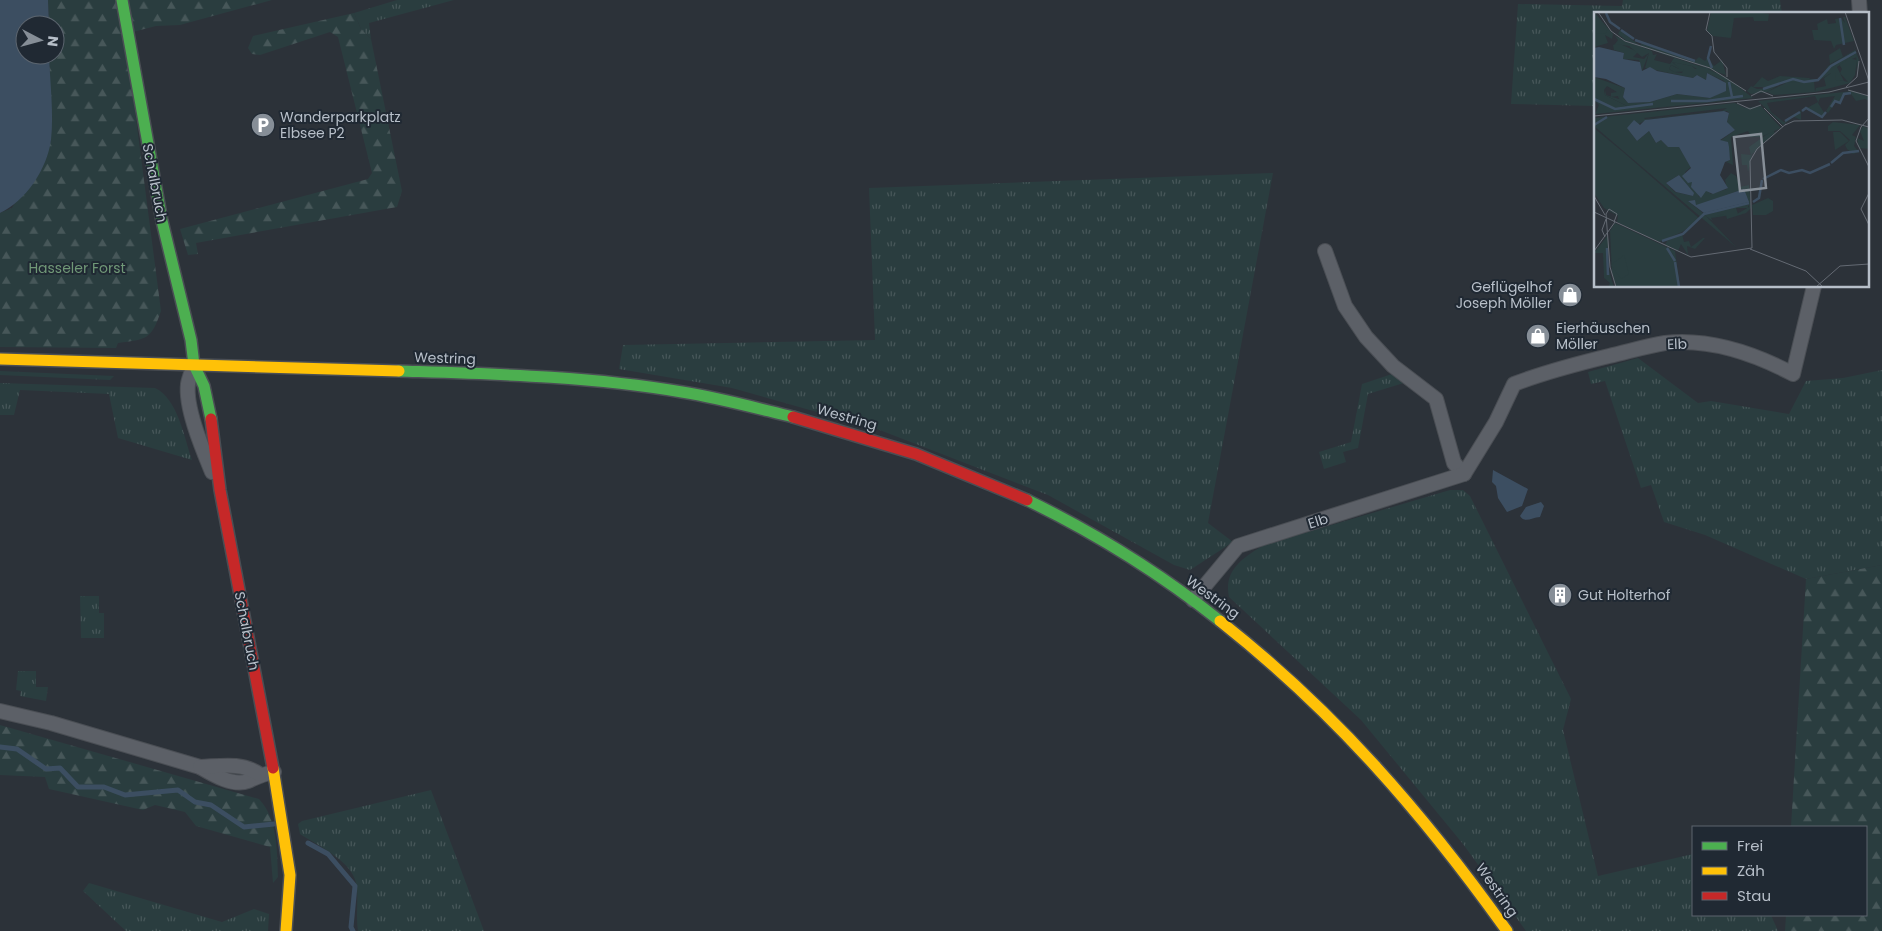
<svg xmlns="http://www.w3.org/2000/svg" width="1882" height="931" font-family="Poppins,sans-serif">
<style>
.grass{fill:url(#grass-tufts)}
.forest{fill:url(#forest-firs)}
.water{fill:#3c4e61}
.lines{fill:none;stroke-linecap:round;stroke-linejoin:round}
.stream{stroke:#3c4e61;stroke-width:5}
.street-casing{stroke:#4a4e54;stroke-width:16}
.fast-casing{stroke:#4a4e54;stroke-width:14}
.slow-casing{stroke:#4a4e54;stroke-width:14}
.jam-casing{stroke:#4a4e54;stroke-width:14}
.street{stroke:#5c6067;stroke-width:14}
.fast{stroke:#4caf50;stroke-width:11}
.slow{stroke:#ffc107;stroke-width:11}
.jam{stroke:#c62828;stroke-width:11}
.labels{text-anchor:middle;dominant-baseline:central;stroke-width:4;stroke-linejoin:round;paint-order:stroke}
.poi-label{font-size:14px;fill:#b7bfc9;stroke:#202933;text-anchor:start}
.street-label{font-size:14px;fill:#b7bfc9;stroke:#202933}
.park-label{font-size:14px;fill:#709877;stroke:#202933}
.inset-river{fill:none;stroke:#3c4e61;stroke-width:2.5}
.inset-road{fill:none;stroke:#646a73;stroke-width:1}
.view{fill:#868e97;fill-opacity:0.15;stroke:#868e97;stroke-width:2.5}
.inset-edge{fill:none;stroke:#b7bfc9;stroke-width:2.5}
</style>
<defs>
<pattern id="grass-tufts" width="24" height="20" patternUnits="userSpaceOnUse" patternTransform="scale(1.25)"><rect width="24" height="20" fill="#2a3d3f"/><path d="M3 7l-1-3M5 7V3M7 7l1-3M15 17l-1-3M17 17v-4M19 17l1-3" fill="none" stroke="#475759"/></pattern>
<pattern id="forest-firs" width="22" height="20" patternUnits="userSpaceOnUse" patternTransform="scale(1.25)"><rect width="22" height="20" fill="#2a3d3f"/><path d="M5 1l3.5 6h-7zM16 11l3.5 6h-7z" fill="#475759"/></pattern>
</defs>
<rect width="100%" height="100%" fill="#2c3239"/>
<!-- grass -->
<g class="grass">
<path d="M397 0H454L369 23 371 39 361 29 354 13Z"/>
<path d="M1623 0H1780L1782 14H1596V106L1511 104 1518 4 1622 6Z"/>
<path d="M1273 173 1208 523 1233 542 1190 570 1174 565 1048 495 877 429 732 388 619 369 623 345 875 340 869 188Z"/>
<path d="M1638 358 1698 403 1711 401 1789 414 1806 381 1843 378 1882 370V565L1806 579 1705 535 1664 522 1651 485 1641 488 1605 381 1591 384 1588 372Z"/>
<path d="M0 371 114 376 110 380 0 375Z"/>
<path d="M1395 373 1407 382 1368 394 1358 448 1343 452 1346 462 1324 469 1319 452 1351 442 1362 384Z"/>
<path d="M0 383 155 388C178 399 184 437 192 460L118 438 109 394 20 390 14 415H0Z"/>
<path d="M1450 490H1463L1470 496 1571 699 1563 730 1598 876 1693 854V915H1771L1778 931H1526L1463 844 1361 720 1229 597C1223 570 1244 557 1264 545Z"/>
<path d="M80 596H99V613H104V638H81Z"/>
<path d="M18 671H36V687H48L46 701 20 696 21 691 16 690Z"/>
<path d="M431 790 484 931H358C356 917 358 903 357 888 355 862 320 847 300 834L298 824 302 821Z"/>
<path d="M89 883 222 922 254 909 269 914 268 931H126L83 891Z"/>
</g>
<!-- forest -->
<g class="forest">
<path d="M48 0H272L180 25 156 26 125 34 161 311C151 340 147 339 118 343L116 348 0 347V213L12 208 51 141 49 55H55V25H49Z"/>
<path d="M354 13 361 29 371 39 402 191 397 207 196 243 198 254 188 255 180 229 368 179 372 173 338 37 330 32 260 55 252 54 248 48 253 36Z"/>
<path d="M1882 565V931H1785L1786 915H1866V827H1791L1806 579Z"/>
<path d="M0 725 259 799C278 819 277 851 278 877L273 883 270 847 196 826 185 812 155 805 143 810 49 789 45 777 0 775Z"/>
</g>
<!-- water -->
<g class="water">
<path d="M0 0H48L49 25H25V55H49C50 82 54 114 51 140 47 169 26 201 0 213Z"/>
<path d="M1493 470 1528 489 1522 506 1507 512 1498 498 1496 486 1492 482Z"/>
<path d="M1541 502 1544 506 1540 517C1532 517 1525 524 1520 516L1526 507Z"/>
</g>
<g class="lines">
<!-- stream -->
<g class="stream">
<path d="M0 747 17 749 46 769 60 768 78 787H104L125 795 178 790 195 802 211 805 244 827 274 824"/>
<path d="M308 843 328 854 355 886 351 927 353 931"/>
</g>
<!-- street casing -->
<g class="street-casing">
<g id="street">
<path d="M1859 0 1860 14"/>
<path d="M1325 251 1345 306 1366 337 1393 366 1436 399 1454 463 1464 474"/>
<path d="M194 365C192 371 189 378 188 384 185 408 203 450 212 472"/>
<path d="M1193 600 1238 546 1464 474 1496 422 1514 384C1545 372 1576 364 1609 356 1627 352 1646 346 1665 343 1709 338 1755 354 1793 374L1814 286"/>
<path d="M0 711 51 723 200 767C212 774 233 787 248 781 257 777 263 774 274 772"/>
<path d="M200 767C222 766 241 762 259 774"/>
</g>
</g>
<!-- fast casing -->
<g class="fast-casing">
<g id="fast">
<path d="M122 0 162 221 191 340 194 365 204 386 211 419"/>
<path d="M399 371C493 374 589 376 682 392 720 398 756 408 793 417"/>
<path d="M1027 500C1095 533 1161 574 1220 621"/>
</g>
</g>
<!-- slow casing -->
<g class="slow-casing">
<g id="slow">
<path d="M0 359 399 371"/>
<path d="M1220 621C1335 712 1422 812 1507 931"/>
<path d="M273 768 290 875 286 931"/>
</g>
</g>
<!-- jam casing -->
<g class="jam-casing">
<g id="jam">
<path d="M793 417 916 454 1027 500"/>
<path d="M211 419 220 490 273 768"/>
</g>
</g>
<!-- street -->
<use href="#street" class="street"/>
<!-- fast -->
<use href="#fast" class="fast"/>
<!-- slow -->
<use href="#slow" class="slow"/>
<!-- jam -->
<use href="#jam" class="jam"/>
</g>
<!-- icons -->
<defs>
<g id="parking-disc" transform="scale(1.25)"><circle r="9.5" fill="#868e97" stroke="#202933"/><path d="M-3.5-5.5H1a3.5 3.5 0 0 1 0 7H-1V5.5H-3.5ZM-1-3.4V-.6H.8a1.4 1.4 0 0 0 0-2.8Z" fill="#fff"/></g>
<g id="shop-disc" transform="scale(1.25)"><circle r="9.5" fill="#868e97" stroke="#202933"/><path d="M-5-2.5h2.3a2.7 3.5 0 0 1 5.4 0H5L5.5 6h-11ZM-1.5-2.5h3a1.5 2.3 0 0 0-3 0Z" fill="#fff"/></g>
<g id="building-disc" transform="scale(1.25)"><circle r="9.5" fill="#868e97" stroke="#202933"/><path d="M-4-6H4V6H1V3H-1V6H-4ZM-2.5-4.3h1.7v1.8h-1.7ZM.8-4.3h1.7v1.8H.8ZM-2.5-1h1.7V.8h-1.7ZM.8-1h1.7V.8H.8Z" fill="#fff"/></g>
</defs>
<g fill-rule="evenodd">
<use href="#parking-disc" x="263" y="125"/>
<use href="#shop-disc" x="1570" y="295"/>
<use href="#shop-disc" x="1538" y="336"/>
<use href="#building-disc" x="1560" y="595"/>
</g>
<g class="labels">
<!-- poi labels -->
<g class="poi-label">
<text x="280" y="117">Wanderparkplatz<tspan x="280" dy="16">Elbsee P2</tspan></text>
<text x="1552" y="287" text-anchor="end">Geflügelhof<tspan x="1552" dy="16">Joseph Möller</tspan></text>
<text x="1556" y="328">Eierhäuschen<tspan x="1556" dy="16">Möller</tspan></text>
<text x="1578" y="595">Gut Holterhof</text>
</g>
<!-- street labels -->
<g class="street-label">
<text transform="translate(155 183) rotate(79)">Schalbruch</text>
<text transform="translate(1677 344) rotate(-2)">Elb</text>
<text transform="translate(445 358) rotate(2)">Westring</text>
<text transform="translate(847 417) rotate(16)">Westring</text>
<text transform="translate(1318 521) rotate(-17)">Elb</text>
<text transform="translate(1213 597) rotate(36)">Westring</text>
<text transform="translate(247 631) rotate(79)">Schalbruch</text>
<text transform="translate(1497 890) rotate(55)">Westring</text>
</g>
<!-- park labels -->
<g class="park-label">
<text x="77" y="268">Hasseler Forst</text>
</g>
</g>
<!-- overview -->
<g transform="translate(1594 12)">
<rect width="275" height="275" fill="#2c3239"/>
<path d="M117 0H163L175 2 174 9H160L159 5 140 6 137 26 119 24 113 19ZM249 5H251L260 29 242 33 240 37 237 29 220 28 218 18H224L223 12 233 7 234 12 242 11 241 7 247 6 251 11ZM24 31 44 40 39 45 50 47 55 41 48 59 45 48 29 47 30 41 20 38 19 33ZM246 36 249 45 236 52 235 43ZM262 41 263 45 258 47 263 48 261 63 256 71 221 80 222 76 232 74 230 66 237 61H242L246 68 254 70 246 61 248 57 245 52ZM79 50 98 54 103 59 80 60 75 57 77 53 85 57ZM186 64 215 66 218 68 199 67 176 75H159L168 65 174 69ZM0 65 28 75V85L25 87 24 84 17 85V81L23 80 13 74 10 78 11 83 33 94 21 96 0 88ZM198 68 220 69 221 80 180 83 173 80ZM239 110 266 113 258 123 262 125 260 134 265 140 259 142 253 137 251 133 256 128 246 119H234V114ZM179 118 181 121 158 142 154 160 153 153H148L147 142 157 143 155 135ZM154 192V196H142L144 202 117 206 119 209 110 203ZM88 222 90 230 95 229 97 235 109 226H111L101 237 93 234 94 243 87 232 84 239 71 233 73 229Z" fill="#2a3d3f"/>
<path d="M0 0 19 22 18 27 11 23 14 31 0 35ZM26 18 46 34 48 31 101 49 105 45 111 49 113 46 120 54 128 48 132 63 34 30 24 22ZM21 24 58 39 59 43 63 42 60 48 76 52 80 46 63 40 100 51 132 65 159 86 1 102 5 93 0 88 21 96 33 94 11 83 12 78V83L25 87 28 75 31 76 29 85 34 91 56 90 83 82 116 86 132 78 130 69 113 61 112 68 103 63 99 66 51 56 55 41 48 45 35 34 21 32 24 28ZM78 50 98 54 103 57H90L88 61 80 60 75 57 77 53 88 58ZM259 31 265 48 263 60 262 41 243 55 250 69 241 68 242 61H237L224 69 188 71 173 80 157 82 153 79 157 74 163 77 177 76 188 69 199 67H226L234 54 261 38ZM259 79 275 85V89L271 87 262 89 257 82 251 83 246 92 242 90 234 101 232 99 241 84 226 86 224 91 231 102 228 106 212 97 207 100V108L198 104 224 90 221 84 173 91 177 100 190 110 198 106 189 113 164 89ZM141 91 151 96 167 94 187 116 167 125H157L154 119 137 125 139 153 132 150 136 148 133 130 126 129 141 118 133 111 135 101 133 99 55 107 34 117 43 129 55 119 62 131 67 128 74 135H85L97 155 91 160 93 170 98 169 105 185 112 178 117 182 133 177 131 168 137 161 142 164 146 175 155 173 157 196 152 201 133 207 132 203 117 206 130 202H143L155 195 154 192 111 203 143 236 0 114V106ZM133 96 128 99 51 107 50 106ZM85 163 98 179 99 184 81 180 72 171ZM150 177 154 190 109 201 94 189 101 188V194ZM269 114 275 117V137L265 136 263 126 270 129 266 119ZM0 116 29 140 106 207 88 220 65 230 23 210 24 204 10 196 0 181ZM21 211 81 239 86 275H23L18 262 16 219ZM14 223V256L20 275H14L16 271 10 266 9 241H0Z" fill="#2a3d3f" fill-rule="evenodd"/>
<path d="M0 0 14 17 11 22 0 21Z" fill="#2a3d3f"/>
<path d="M174 186 179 189V199L172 203H159L158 193Z" fill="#2a3d3f"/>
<path d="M30 243 35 262 27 267 17 253Z" fill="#2a3d3f"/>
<path d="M239 120H246L255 129 241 138Z" fill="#2a3d3f"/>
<path d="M5 35 30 41 29 47 46 50 48 59 56 55 63 59 99 66 103 63 112 68 113 61 132 71V79L116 86 83 82 56 90 34 91 29 85 31 76 12 67 0 65V36ZM130 99 135 101 133 110 141 118 126 128 134 130 135 135 136 148 131 150 126 163 134 176 119 182 112 179 107 186 97 175 98 170 94 171 88 164 97 156 85 135H74L67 128 62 131 55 119 43 129 33 116 40 108 46 113 51 108ZM85 163 100 181 99 184 82 180 72 171ZM150 177 155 190 110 201 94 189 101 188 102 193Z" fill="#3c4e61"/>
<path class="inset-river" d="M12 1 16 10 26 17M246 6 250 33M27 18 40 27M41 28 101 49M117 34 114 46 118 56M135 70 138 85M169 77 199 67 210 70 224 68 237 54 262 40M0 87 21 97 59 92M77 89H113L149 84M237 95 241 89 246 91 250 82 257 81M208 99 212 96 228 105 232 100M191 109 206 100M0 113 13 105M237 151 249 141 265 139M169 167 187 158 195 161 208 158 216 161 236 152M159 190 165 186 168 168M68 229 89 222 110 202 155 191M13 236 14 263M73 236 81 249M81 250 85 275"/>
<path class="inset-road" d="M4 0 17 19 31 29 116 56 152 79M116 0 112 18 118 24 120 40 133 56V65M251 0 275 69M252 75 263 65 265 49M254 78 275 84M157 84 167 79 179 84M143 91 156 97 167 93M170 96 189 115M0 104 235 80 275 70M275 106 267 115 262 129 275 155M191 113 200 109 248 108 275 115M275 181 267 197 275 213M0 184 11 203M0 200 97 245 158 236M20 210 23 202 15 197 12 202 16 255 22 275M11 225 8 218 12 207M158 236 156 149 163 137 192 112M156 237 212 259 229 275M0 239 21 210M222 275 246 254 275 252"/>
<path class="view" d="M167 122 172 176 146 179 140 125Z"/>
<rect width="275" height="275" class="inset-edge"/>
</g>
<!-- legend -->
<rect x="1692" y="826" width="175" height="90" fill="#202933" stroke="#5c656f"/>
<rect x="1702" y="842" width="25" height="8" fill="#4caf50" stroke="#5c656f"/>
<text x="1737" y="851" font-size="15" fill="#b7bfc9">Frei</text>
<rect x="1702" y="867" width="25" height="8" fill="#ffc107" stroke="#5c656f"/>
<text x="1737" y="876" font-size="15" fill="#b7bfc9">Zäh</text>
<rect x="1702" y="892" width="25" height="8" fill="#c62828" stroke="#5c656f"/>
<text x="1737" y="901" font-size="15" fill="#b7bfc9">Stau</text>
<!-- north arrow -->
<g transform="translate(40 40) rotate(96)"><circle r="24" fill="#202933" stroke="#5c656f"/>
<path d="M0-4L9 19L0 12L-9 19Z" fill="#868e97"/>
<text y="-8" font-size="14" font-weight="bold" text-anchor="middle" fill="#b7bfc9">N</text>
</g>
</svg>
